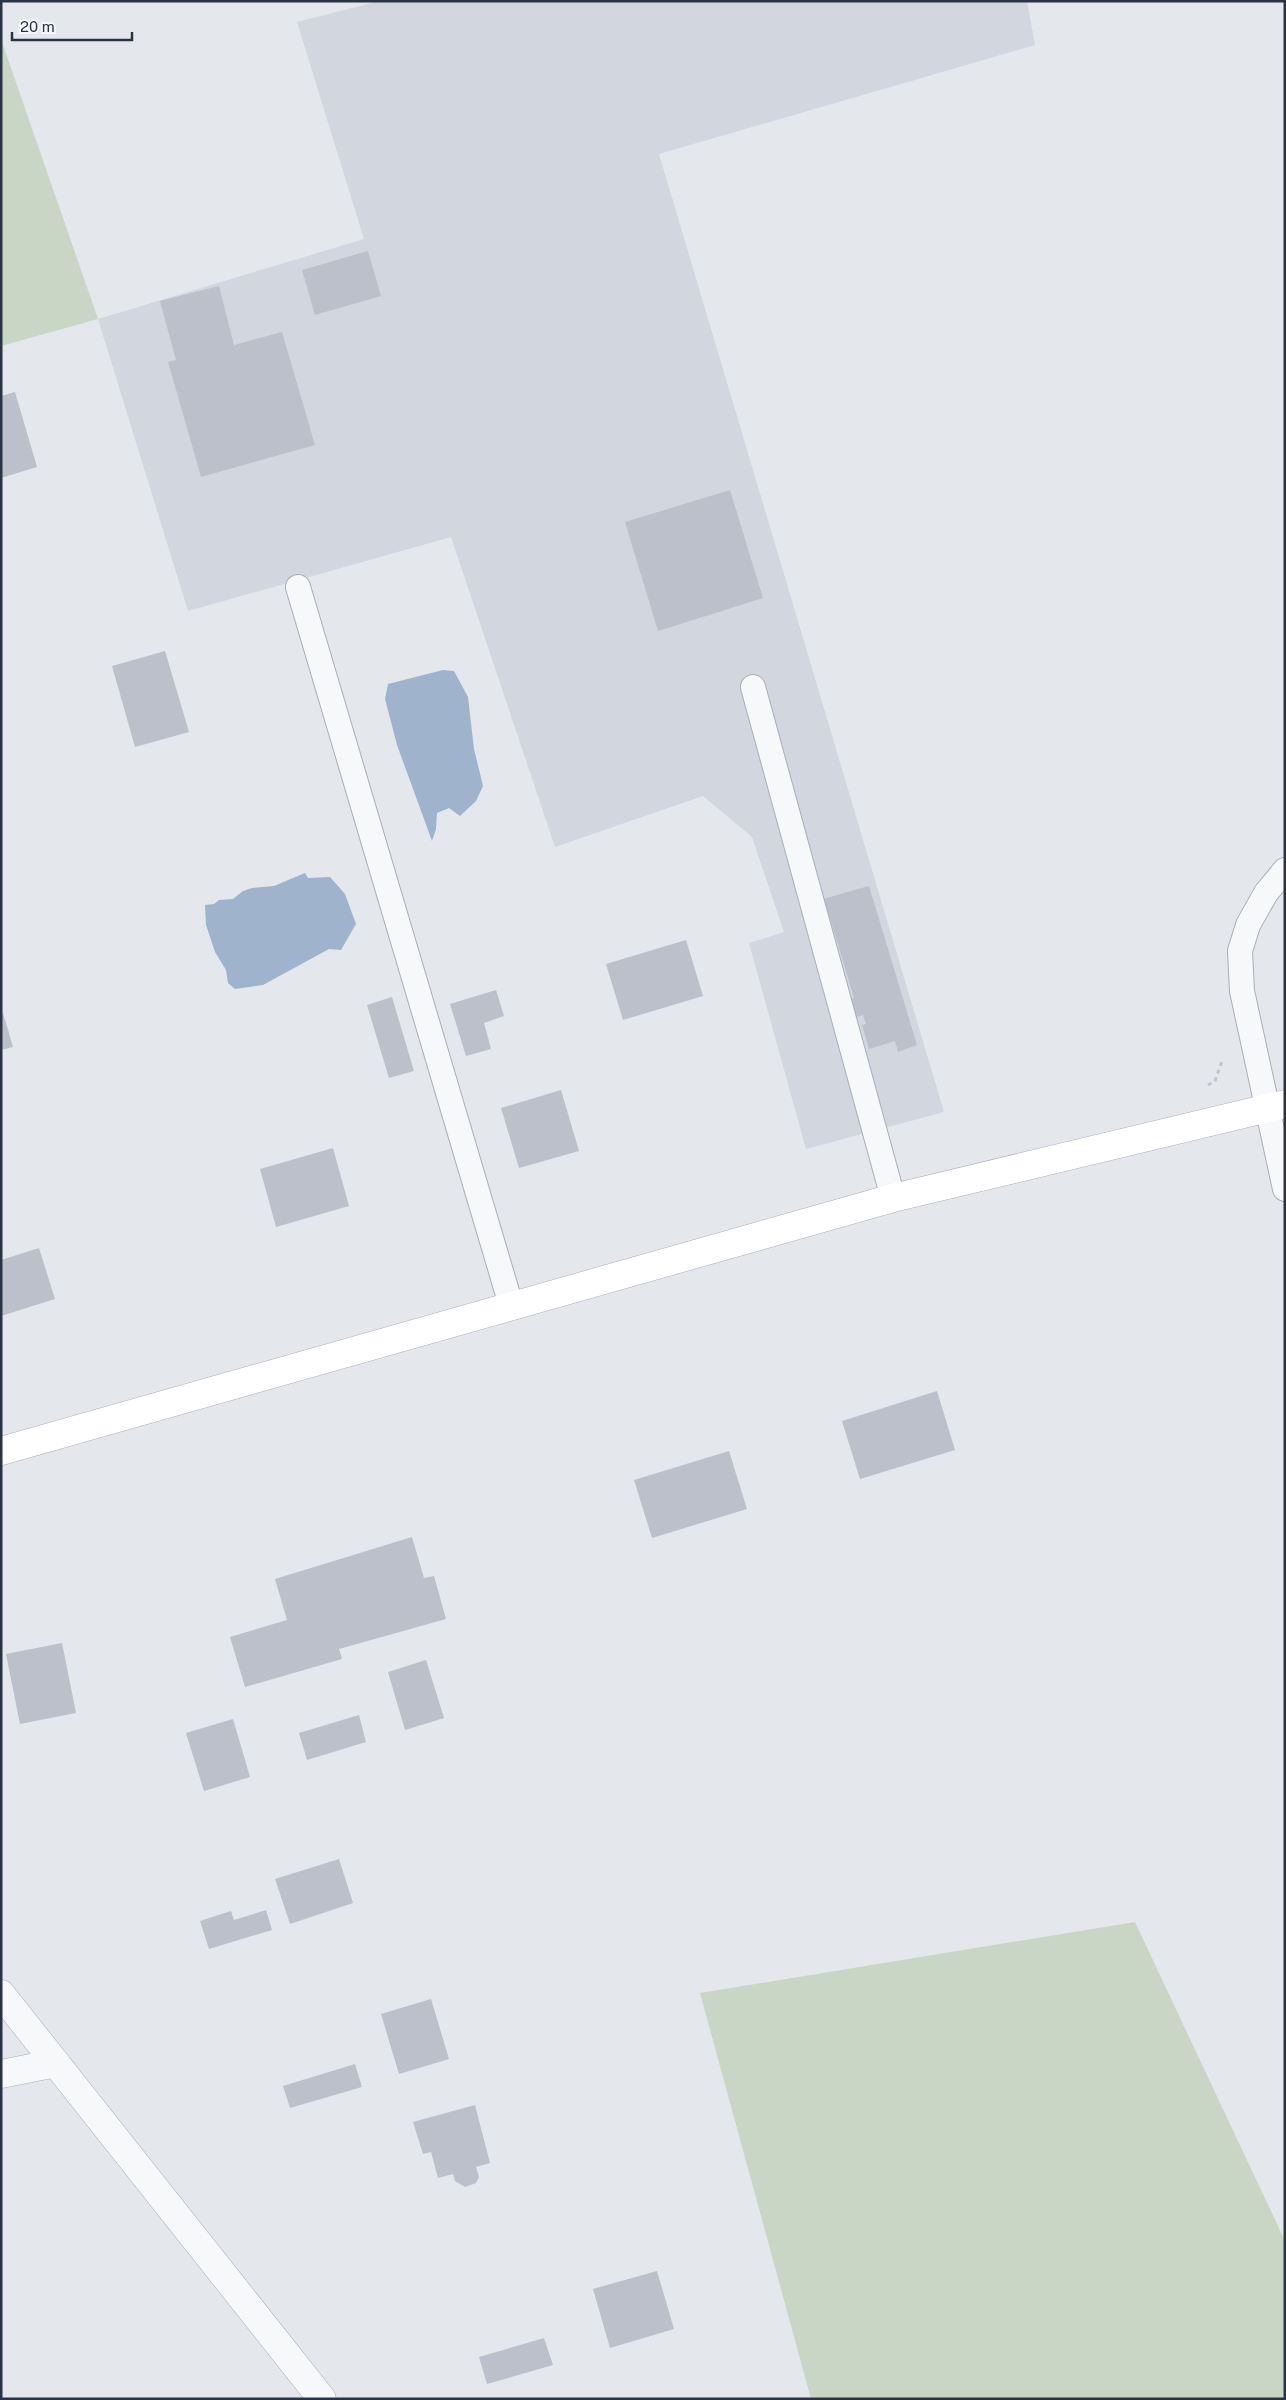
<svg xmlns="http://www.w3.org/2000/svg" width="1286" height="2400" font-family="'Public Sans',sans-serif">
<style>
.built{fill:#d2d6de}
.green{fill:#c9d6c5}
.water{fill:#9fb4cc}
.building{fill:#bbc0ca}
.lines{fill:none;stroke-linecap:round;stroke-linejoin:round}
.lane-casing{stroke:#a9aeb7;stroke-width:26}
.street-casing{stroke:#a9aeb7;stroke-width:29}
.secondary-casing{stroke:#a9aeb7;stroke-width:29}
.path{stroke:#c2c5cb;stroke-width:3;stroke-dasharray:4 4;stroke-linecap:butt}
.lane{stroke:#f7f8fa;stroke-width:24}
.street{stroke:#f7f8fa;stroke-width:28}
.secondary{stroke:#fff;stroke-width:28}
</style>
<rect width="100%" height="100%" fill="#e4e7ec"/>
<!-- built -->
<path class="built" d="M380 1H1027L1035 45 659 154 944 1112 806 1149 749 943 784 932 752 837 703 796 555 847 451 537 188 611 98 319 364 239 297 22Z"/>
<!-- green -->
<g class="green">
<path d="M1 39 98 319 1 346Z"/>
<path d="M1135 1922 1285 2241V2399H811L700 1993Z"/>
</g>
<!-- water -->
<g class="water">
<path d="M443 670 454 671 468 697 474 749 483 786 476 801 460 816 449 808 437 813 436 829 432 841 397 745 385 699 388 684Z"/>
<path d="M305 873 308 878 330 877 345 894 356 924 341 950 329 949 263 985 235 989 228 983 226 970 215 952 206 925 205 905 214 904 219 900 233 899 243 891 252 888 274 886Z"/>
</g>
<!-- building -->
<g class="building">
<path d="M368 251 381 296 315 315 302 270Z"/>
<path d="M219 286 234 345 282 332 315 445 201 477 168 362 176 360 160 301Z"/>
<path d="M15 392 37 467 1 478V396Z"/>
<path d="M730 490 763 598 658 631 625 522Z"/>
<path d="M165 651 189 732 135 747 112 666Z"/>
<path d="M869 886 917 1045 898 1052 895 1041 869 1049 862 1025 866 1024 863 1015 851 1019 845 1000 854 998 830 918 821 921 816 901Z"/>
<path d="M686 940 703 996 623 1020 606 964Z"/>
<path d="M496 990 504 1016 484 1023 491 1049 466 1056 450 1004Z"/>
<path d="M392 997 414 1071 389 1078 367 1005Z"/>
<path d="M1 1013H3L13 1047 1 1050Z"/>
<path d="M561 1090 579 1151 519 1168 501 1108Z"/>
<path d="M333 1148 349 1206 276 1227 260 1169Z"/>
<path d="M39 1248 55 1299 1 1316V1260Z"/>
<path d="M937 1391 955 1450 860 1479 842 1421Z"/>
<path d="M729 1451 747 1509 652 1538 634 1480Z"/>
<path d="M412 1537 424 1578 434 1576 446 1619 339 1649 342 1659 245 1687 230 1637 287 1620 275 1579Z"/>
<path d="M62 1643 76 1713 20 1724 6 1654Z"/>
<path d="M426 1660 444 1718 405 1730 388 1672Z"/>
<path d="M359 1715 366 1742 307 1760 299 1733Z"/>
<path d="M233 1719 250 1777 204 1791 186 1733Z"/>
<path d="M339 1859 353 1903 290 1924 275 1879Z"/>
<path d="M266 1910 272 1930 209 1949 200 1921 231 1911 234 1920Z"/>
<path d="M431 1999 449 2059 399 2074 381 2014Z"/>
<path d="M355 2064 362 2087 290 2108 283 2086Z"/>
<path d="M475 2105 490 2163 476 2167 479 2177 476 2183 465 2187 455 2181 453 2174 438 2178 431 2152 423 2154 413 2122Z"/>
<path d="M657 2271 674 2329 610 2348 593 2289Z"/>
<path d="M544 2338 553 2365 487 2384 479 2357Z"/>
</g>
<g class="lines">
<!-- lane casing -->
<g class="lane-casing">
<g id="lane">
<path d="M298 587 511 1305"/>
<path d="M753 687 893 1198"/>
<path d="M1285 870 1266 893 1248 925 1240 951 1242 991 1285 1189"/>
</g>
</g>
<!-- street casing -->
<g class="street-casing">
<g id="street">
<path d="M1 1994 322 2399"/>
<path d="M1 2074 56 2063"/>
</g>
</g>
<!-- secondary casing -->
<g class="secondary-casing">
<path id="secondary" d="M1 1451 893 1198 1285 1104"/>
</g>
<!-- path -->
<path class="path" d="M1208 1085 1215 1081 1222 1061"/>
<!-- lane -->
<use href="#lane" class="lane"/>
<!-- street -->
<use href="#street" class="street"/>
<!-- secondary -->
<use href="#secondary" class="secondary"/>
</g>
<!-- border -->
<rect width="1286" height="2400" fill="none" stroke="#2b3445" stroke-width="5"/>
<!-- scale -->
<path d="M12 32v8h120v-8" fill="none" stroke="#2b3445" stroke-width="2.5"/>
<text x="20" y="32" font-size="15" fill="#2b3445" stroke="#f4f6f9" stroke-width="4" paint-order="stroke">20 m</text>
</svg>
